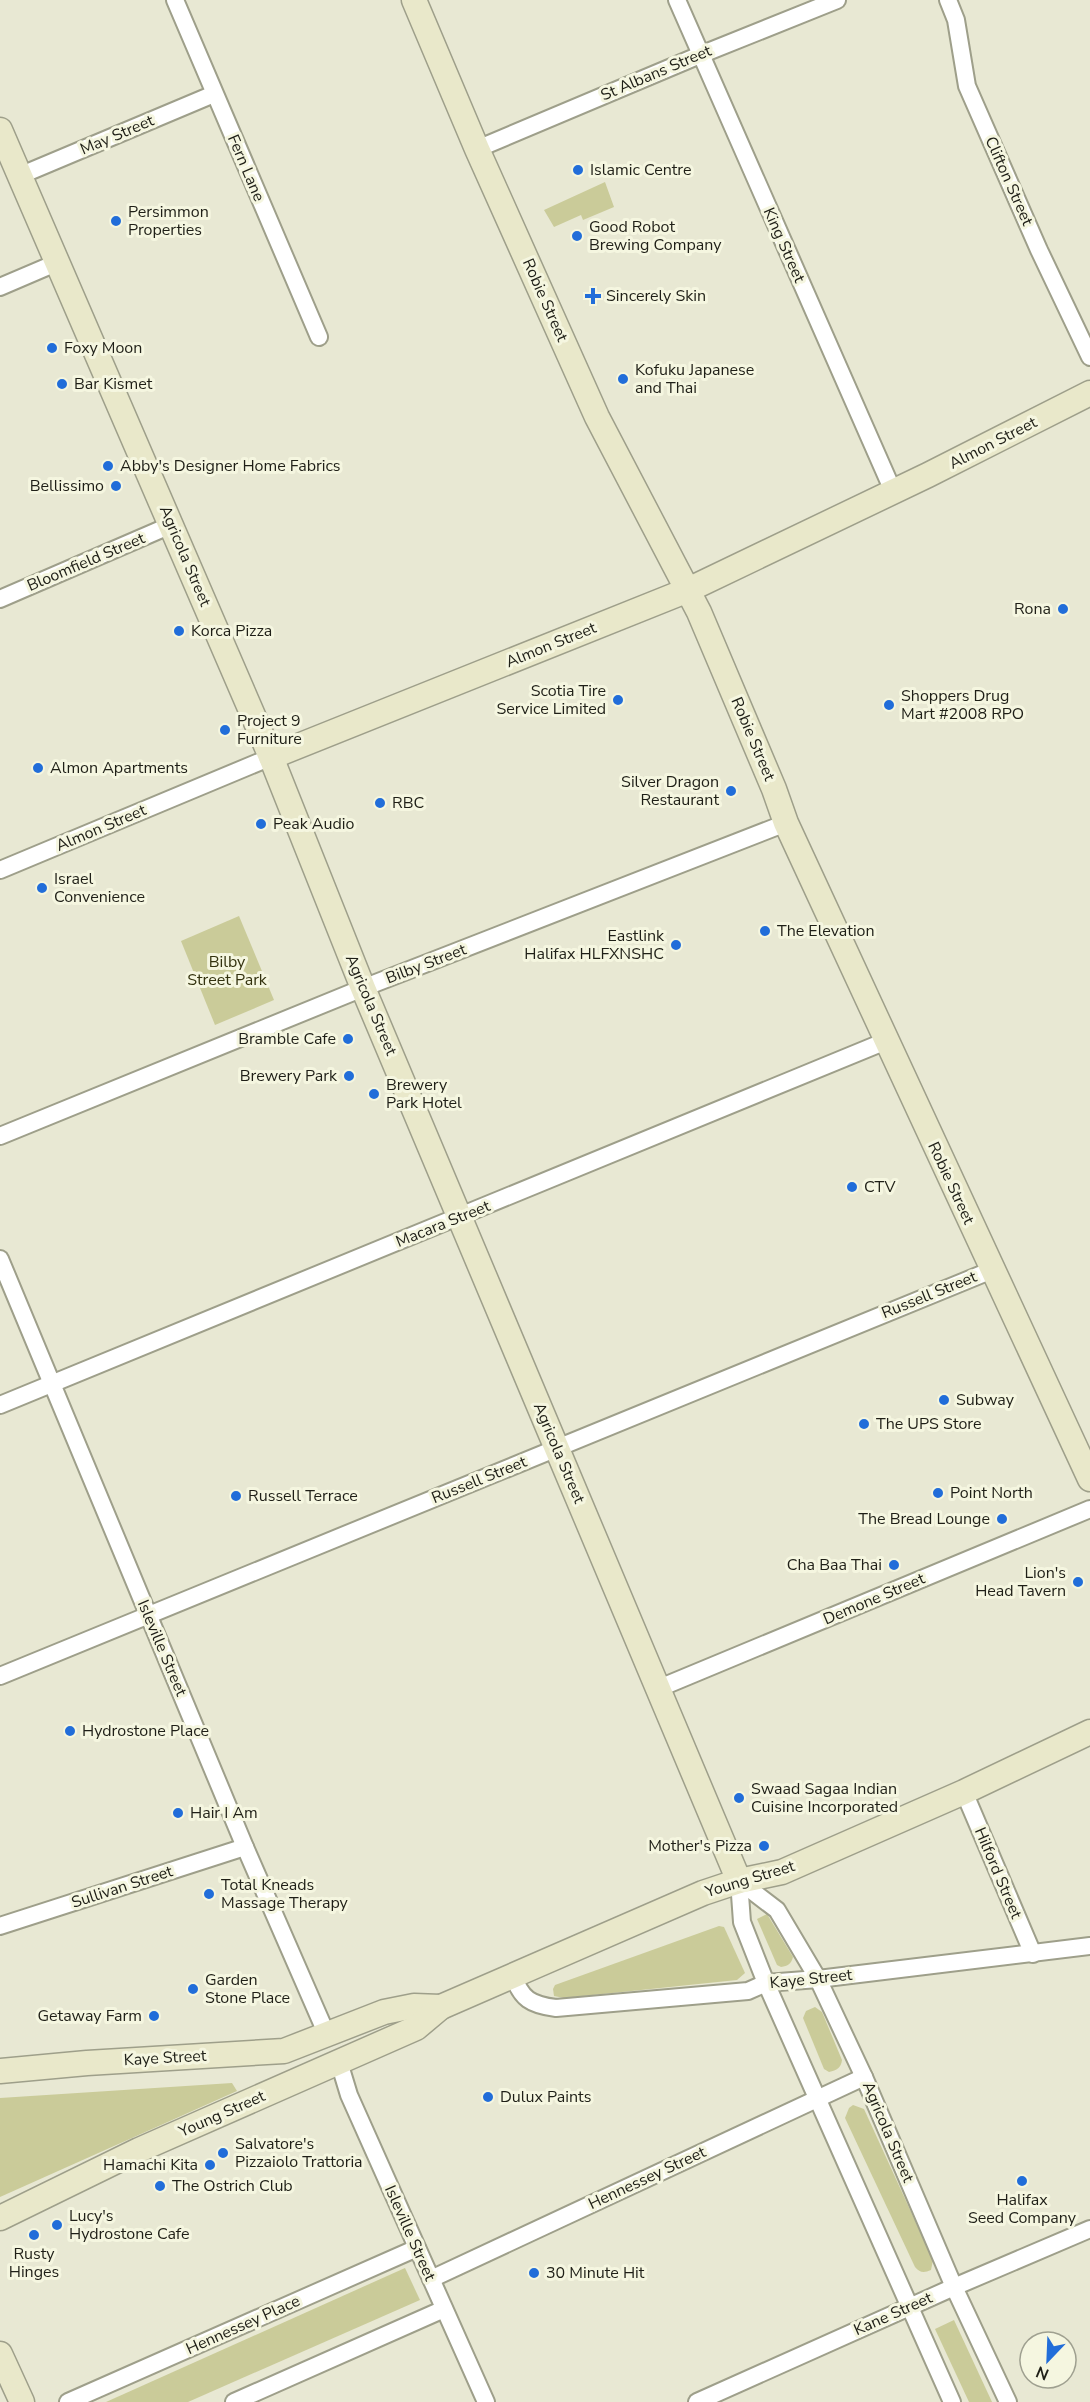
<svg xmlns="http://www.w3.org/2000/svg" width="1090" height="2402" font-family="'Nunito Sans',sans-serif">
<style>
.green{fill:#cacb99}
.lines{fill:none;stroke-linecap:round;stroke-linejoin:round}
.street-casing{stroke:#9e9f8a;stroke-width:20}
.secondary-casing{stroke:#9e9f8a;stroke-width:27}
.street{stroke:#fff;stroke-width:16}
.secondary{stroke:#e9e8ca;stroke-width:24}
.poi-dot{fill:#216dd9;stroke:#f5f6e0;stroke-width:2}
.labels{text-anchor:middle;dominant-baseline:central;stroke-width:6;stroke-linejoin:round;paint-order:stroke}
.street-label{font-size:16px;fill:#1f1f17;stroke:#f5f6e0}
.poi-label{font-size:16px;fill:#1f1f17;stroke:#f5f6e0;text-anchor:start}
.park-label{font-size:16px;fill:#33320f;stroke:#f5f6e0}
</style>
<rect width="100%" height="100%" fill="#e8e8d3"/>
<!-- green -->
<g class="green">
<path d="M605 182 614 207 583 220 581 215 554 227 544 210Z"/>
<path d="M239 916 274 1000 215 1025 181 941Z"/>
<path d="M767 1914 793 1957C791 1964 788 1966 781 1967L777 1965 757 1919Z"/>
<path d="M719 1926 724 1927 745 1973 737 1980 564 1998 554 1996 553 1989 555 1985Z"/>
<path d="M815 2007 822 2012 842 2060C841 2068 837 2070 829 2072L824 2069 803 2018 806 2011Z"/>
<path d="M232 2083 237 2091 0 2197V2098Z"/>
<path d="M853 2105 864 2109 933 2260 931 2270C924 2273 920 2273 915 2267L845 2118 849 2108Z"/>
<path d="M405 2268 420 2300 188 2402H106Z"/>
<path d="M954 2320 992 2402H969L935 2329Z"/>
</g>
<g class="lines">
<!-- street casing -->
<g class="street-casing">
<g id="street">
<path d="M175 0 319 337"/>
<path d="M677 0 893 491"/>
<path d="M948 0 956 20 967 86 1039 250 1090 357"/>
<path d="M477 149 700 55 837 0"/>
<path d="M19 176 214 94"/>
<path d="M0 287 56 263"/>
<path d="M0 599 171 525"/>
<path d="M0 870 271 757"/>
<path d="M0 1136 363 988 786 823"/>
<path d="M0 1259 245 1847 327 2035"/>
<path d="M0 1405 886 1041"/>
<path d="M0 1676 992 1270"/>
<path d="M657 1689 1090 1509"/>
<path d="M964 1792 1033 1954"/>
<path d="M739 1881 777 1910 818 1979 864 2077 954 2287 1008 2402"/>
<path d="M739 1881 742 1922 766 1983 952 2402"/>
<path d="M0 1926 245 1847"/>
<path d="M513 1975C521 1999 531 2005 556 2008L748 1991 766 1983 818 1979 1090 1946"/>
<path d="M339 2062 349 2095 486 2402"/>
<path d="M431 2279 864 2077"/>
<path d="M68 2402 417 2248"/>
<path d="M234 2402 444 2309"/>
<path d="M697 2402 954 2287 1090 2229"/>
</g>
</g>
<!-- secondary casing -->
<g class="secondary-casing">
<g id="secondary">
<path d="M414 0 477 149 597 417 699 612 774 789 786 823 1090 1479"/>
<path d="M0 130 271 757 363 988 739 1881"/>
<path d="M271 757 688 590 928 475 1090 393"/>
<path d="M0 2071 87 2063 284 2051 384 2012 414 2006 441 2007"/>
<path d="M0 2218 139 2150 416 2028 441 2007 703 1893 739 1881 782 1872 964 1792 1090 1732"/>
<path d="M0 2354 22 2402"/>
</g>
</g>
<!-- street -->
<use href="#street" class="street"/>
<!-- secondary -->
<use href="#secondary" class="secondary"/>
</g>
<!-- markers -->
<g class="poi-dot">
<circle cx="578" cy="170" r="6"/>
<circle cx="116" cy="221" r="6"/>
<circle cx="577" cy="236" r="6"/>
<path d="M590 287h6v6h6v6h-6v6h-6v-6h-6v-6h6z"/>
<circle cx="52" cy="348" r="6"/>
<circle cx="623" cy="379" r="6"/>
<circle cx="62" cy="384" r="6"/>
<circle cx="108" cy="466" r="6"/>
<circle cx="116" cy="486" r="6"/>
<circle cx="1063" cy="609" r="6"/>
<circle cx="179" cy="631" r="6"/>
<circle cx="618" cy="700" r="6"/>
<circle cx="889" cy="705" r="6"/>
<circle cx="225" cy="730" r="6"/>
<circle cx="38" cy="768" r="6"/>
<circle cx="731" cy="791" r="6"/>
<circle cx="380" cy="803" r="6"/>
<circle cx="261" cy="824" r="6"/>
<circle cx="42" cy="888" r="6"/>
<circle cx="765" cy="931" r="6"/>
<circle cx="676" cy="945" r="6"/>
<circle cx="348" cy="1039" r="6"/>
<circle cx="349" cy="1076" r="6"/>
<circle cx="374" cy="1094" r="6"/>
<circle cx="852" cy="1187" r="6"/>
<circle cx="944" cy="1400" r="6"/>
<circle cx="864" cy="1424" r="6"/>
<circle cx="938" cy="1493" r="6"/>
<circle cx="236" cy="1496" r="6"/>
<circle cx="1002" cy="1519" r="6"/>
<circle cx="894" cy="1565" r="6"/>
<circle cx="1078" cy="1582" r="6"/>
<circle cx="70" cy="1731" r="6"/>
<circle cx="739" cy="1798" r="6"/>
<circle cx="178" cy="1813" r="6"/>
<circle cx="764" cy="1846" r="6"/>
<circle cx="209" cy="1894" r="6"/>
<circle cx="193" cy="1989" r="6"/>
<circle cx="154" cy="2016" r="6"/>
<circle cx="488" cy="2097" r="6"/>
<circle cx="223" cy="2153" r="6"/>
<circle cx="210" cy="2165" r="6"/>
<circle cx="1022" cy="2181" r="6"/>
<circle cx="160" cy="2186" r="6"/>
<circle cx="57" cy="2225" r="6"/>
<circle cx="34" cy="2235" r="6"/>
<circle cx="534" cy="2273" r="6"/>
</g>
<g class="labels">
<!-- street labels -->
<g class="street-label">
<text transform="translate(656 73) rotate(-23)">St Albans Street</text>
<text transform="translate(117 135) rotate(-23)">May Street</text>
<text transform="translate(246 168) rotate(67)">Fern Lane</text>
<text transform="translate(1009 181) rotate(66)">Clifton Street</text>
<text transform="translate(784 245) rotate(66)">King Street</text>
<text transform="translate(545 300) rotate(66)">Robie Street</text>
<text transform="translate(993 443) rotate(-27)">Almon Street</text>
<text transform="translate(185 556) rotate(67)">Agricola Street</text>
<text transform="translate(86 562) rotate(-23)">Bloomfield Street</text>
<text transform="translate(551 645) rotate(-22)">Almon Street</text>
<text transform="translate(753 739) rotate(67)">Robie Street</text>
<text transform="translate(101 828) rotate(-23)">Almon Street</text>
<text transform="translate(426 964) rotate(-21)">Bilby Street</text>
<text transform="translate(371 1005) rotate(67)">Agricola Street</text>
<text transform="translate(951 1183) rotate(65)">Robie Street</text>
<text transform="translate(443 1224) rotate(-22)">Macara Street</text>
<text transform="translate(929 1295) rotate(-22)">Russell Street</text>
<text transform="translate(559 1453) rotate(67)">Agricola Street</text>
<text transform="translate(479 1480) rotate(-22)">Russell Street</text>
<text transform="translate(874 1599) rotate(-23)">Demone Street</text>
<text transform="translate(162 1648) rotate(67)">Isleville Street</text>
<text transform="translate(998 1873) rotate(67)">Hilford Street</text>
<text transform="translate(750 1879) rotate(-17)">Young Street</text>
<text transform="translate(122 1887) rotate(-18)">Sullivan Street</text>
<text transform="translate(811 1979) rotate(-6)">Kaye Street</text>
<text transform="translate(165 2058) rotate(-3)">Kaye Street</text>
<text transform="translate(222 2114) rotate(-24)">Young Street</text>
<text transform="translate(888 2132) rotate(67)">Agricola Street</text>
<text transform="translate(647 2178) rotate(-25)">Hennessey Street</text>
<text transform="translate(410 2233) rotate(66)">Isleville Street</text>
<text transform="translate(893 2314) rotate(-24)">Kane Street</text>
<text transform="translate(243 2325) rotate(-24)">Hennessey Place</text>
</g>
<!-- poi labels -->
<g class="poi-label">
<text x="590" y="170">Islamic Centre</text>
<text x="128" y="212">Persimmon<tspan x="128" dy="18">Properties</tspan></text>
<text x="589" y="227">Good Robot<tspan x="589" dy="18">Brewing Company</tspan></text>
<text x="606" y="296">Sincerely Skin</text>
<text x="64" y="348">Foxy Moon</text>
<text x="635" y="370">Kofuku Japanese<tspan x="635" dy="18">and Thai</tspan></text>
<text x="74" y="384">Bar Kismet</text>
<text x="120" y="466">Abby's Designer Home Fabrics</text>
<text x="104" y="486" text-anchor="end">Bellissimo</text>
<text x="1051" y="609" text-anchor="end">Rona</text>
<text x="191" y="631">Korca Pizza</text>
<text x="606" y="691" text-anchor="end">Scotia Tire<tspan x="606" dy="18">Service Limited</tspan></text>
<text x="901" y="696">Shoppers Drug<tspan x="901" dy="18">Mart #2008 RPO</tspan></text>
<text x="237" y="721">Project 9<tspan x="237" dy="18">Furniture</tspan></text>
<text x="50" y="768">Almon Apartments</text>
<text x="719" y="782" text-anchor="end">Silver Dragon<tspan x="719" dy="18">Restaurant</tspan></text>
<text x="392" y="803">RBC</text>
<text x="273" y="824">Peak Audio</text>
<text x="54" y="879">Israel<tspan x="54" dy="18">Convenience</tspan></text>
<text x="777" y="931">The Elevation</text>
<text x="664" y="936" text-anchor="end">Eastlink<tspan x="664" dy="18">Halifax HLFXNSHC</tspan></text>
<text x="336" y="1039" text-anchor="end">Bramble Cafe</text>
<text x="337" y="1076" text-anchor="end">Brewery Park</text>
<text x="386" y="1085">Brewery<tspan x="386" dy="18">Park Hotel</tspan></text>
<text x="864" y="1187">CTV</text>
<text x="956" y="1400">Subway</text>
<text x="876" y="1424">The UPS Store</text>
<text x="950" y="1493">Point North</text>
<text x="248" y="1496">Russell Terrace</text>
<text x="990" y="1519" text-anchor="end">The Bread Lounge</text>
<text x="882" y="1565" text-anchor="end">Cha Baa Thai</text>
<text x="1066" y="1573" text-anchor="end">Lion's<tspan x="1066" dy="18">Head Tavern</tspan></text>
<text x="82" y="1731">Hydrostone Place</text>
<text x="751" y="1789">Swaad Sagaa Indian<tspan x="751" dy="18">Cuisine Incorporated</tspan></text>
<text x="190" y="1813">Hair I Am</text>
<text x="752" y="1846" text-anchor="end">Mother's Pizza</text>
<text x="221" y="1885">Total Kneads<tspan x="221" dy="18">Massage Therapy</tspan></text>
<text x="205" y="1980">Garden<tspan x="205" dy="18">Stone Place</tspan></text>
<text x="142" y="2016" text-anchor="end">Getaway Farm</text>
<text x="500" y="2097">Dulux Paints</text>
<text x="235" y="2144">Salvatore's<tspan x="235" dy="18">Pizzaiolo Trattoria</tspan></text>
<text x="198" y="2165" text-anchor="end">Hamachi Kita</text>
<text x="172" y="2186">The Ostrich Club</text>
<text x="1022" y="2200" text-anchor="middle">Halifax<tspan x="1022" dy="18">Seed Company</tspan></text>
<text x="69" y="2216">Lucy's<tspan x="69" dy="18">Hydrostone Cafe</tspan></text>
<text x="34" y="2254" text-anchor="middle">Rusty<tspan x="34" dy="18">Hinges</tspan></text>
<text x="546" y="2273">30 Minute Hit</text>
</g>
<!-- park labels -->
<g class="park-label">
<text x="227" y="962">Bilby<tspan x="227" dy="18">Street Park</tspan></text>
</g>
</g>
<!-- north arrow -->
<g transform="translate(1048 2360) rotate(203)"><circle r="28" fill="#f5f6e0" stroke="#9fa090" stroke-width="1.5"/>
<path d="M0-4.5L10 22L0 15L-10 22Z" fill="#216dd9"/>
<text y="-9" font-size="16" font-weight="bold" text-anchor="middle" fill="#1f1f17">N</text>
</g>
</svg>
